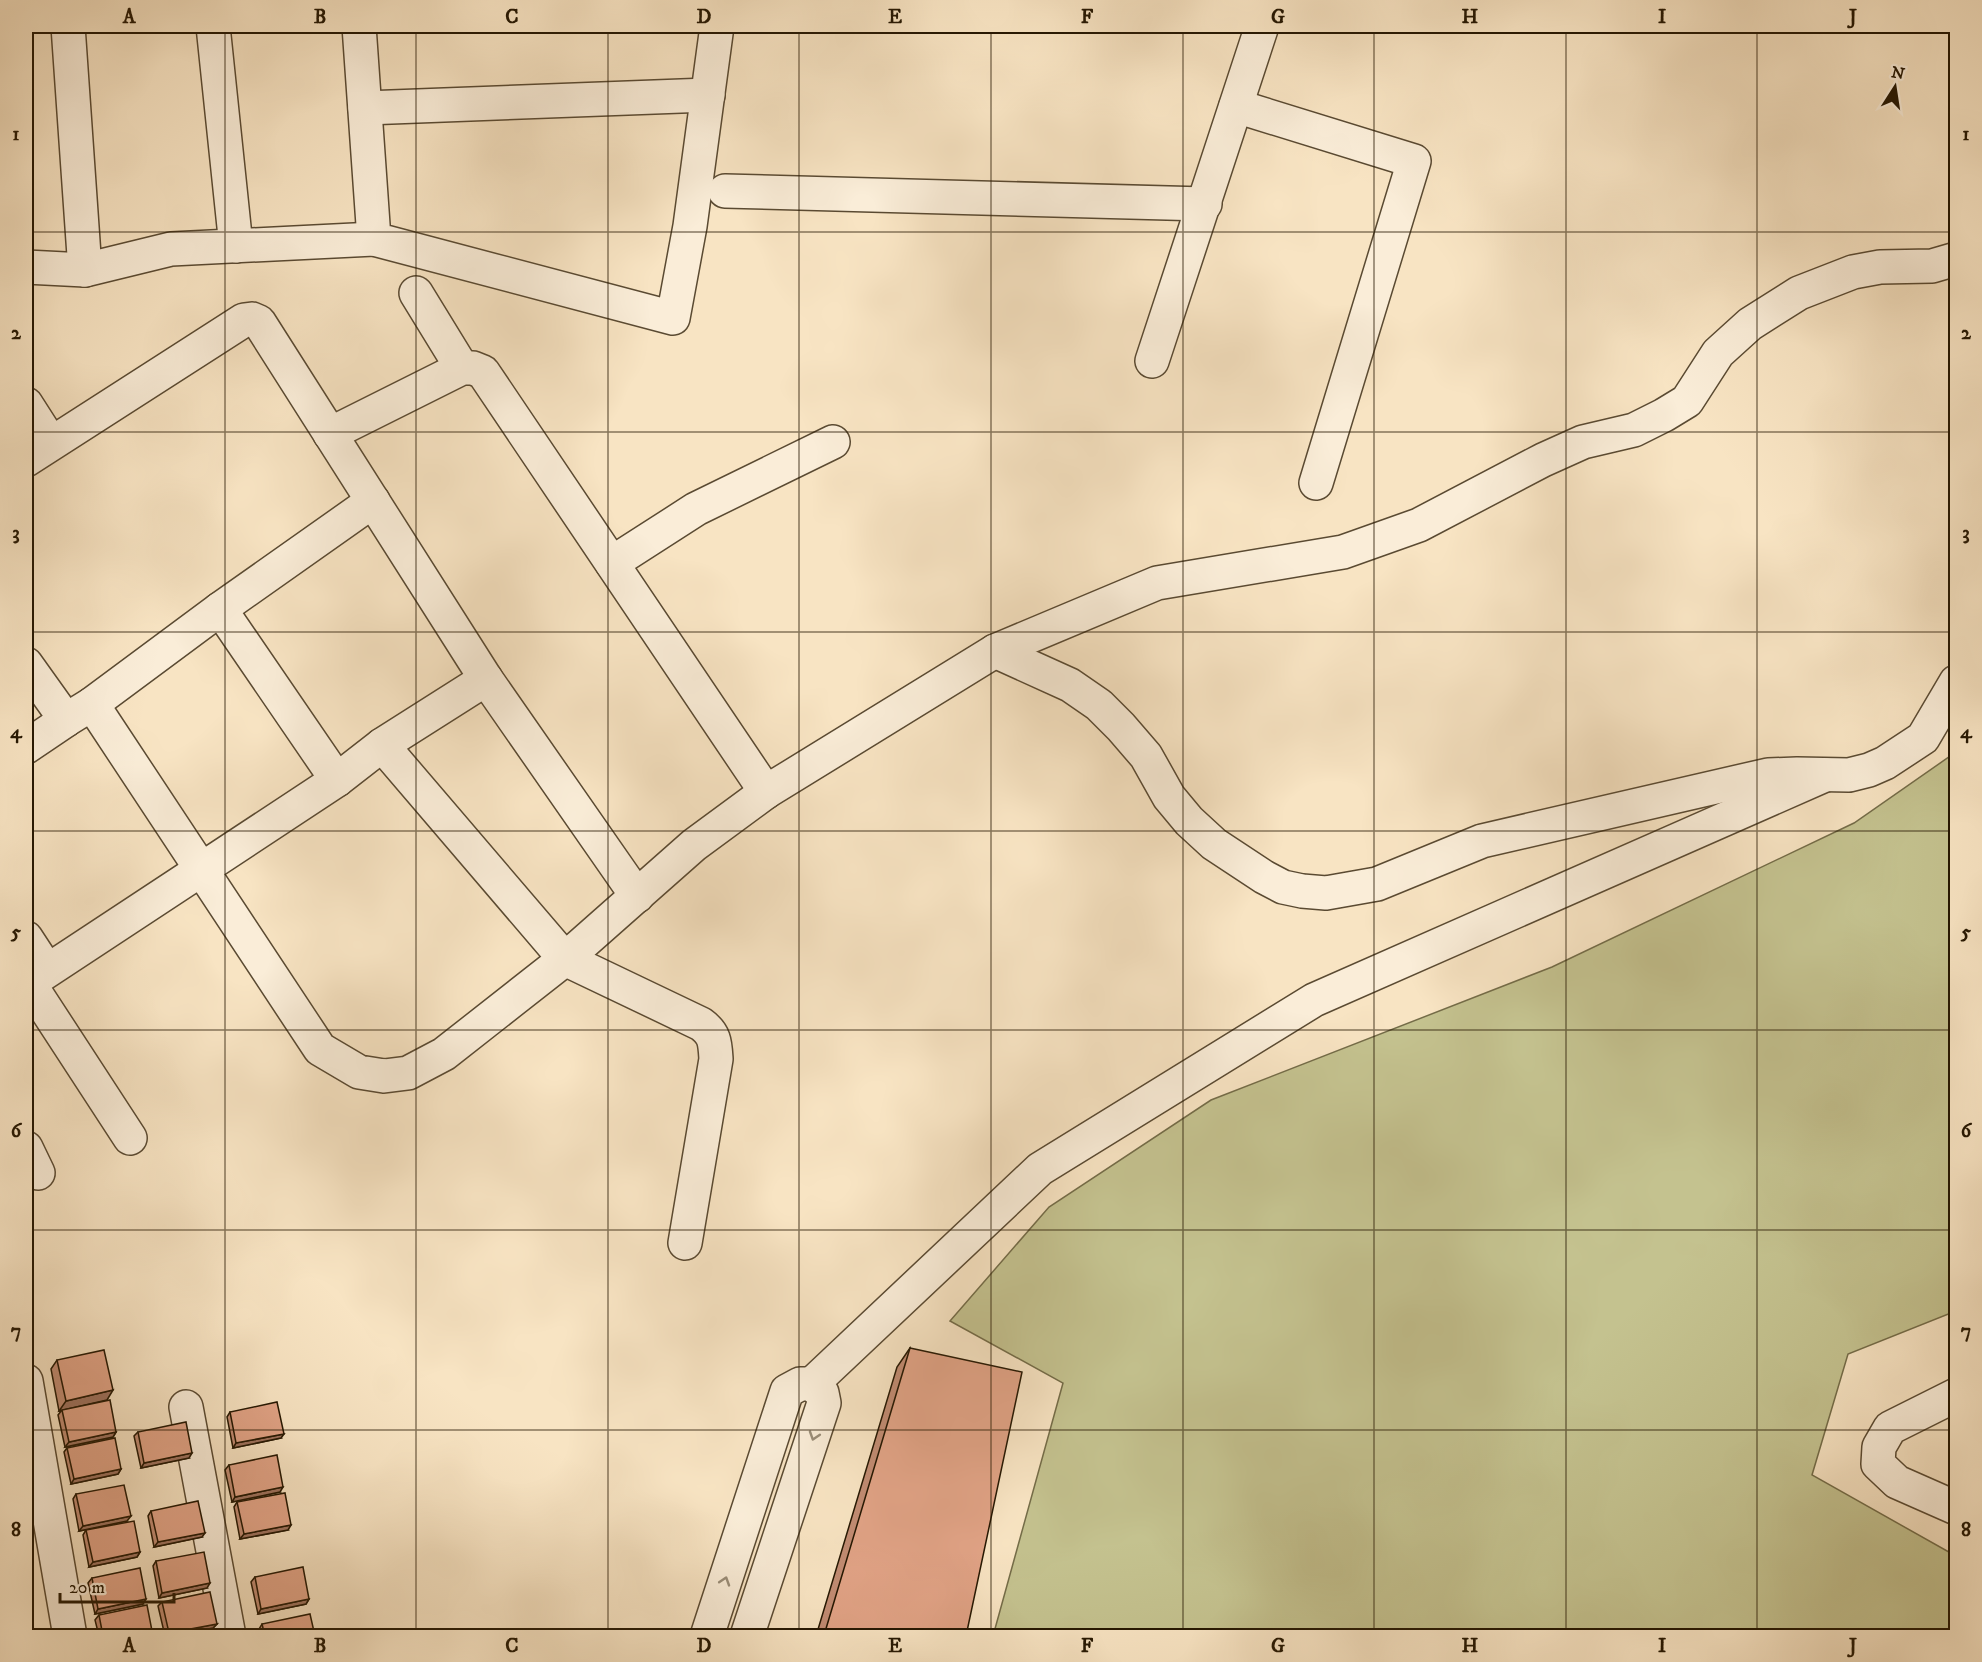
<svg xmlns="http://www.w3.org/2000/svg" width="1982" height="1662" font-family="'IM FELL DW Pica',serif">
<style>
.green{fill:#c4c28f;stroke:#746c48;stroke-width:1.5}
.lines{fill:none;stroke-linecap:round;stroke-linejoin:round}
.minor-casing{stroke:#5a4a32;stroke-width:36}
.minor{stroke:#faedd8;stroke-width:33}
.wall{fill:#c28c73;stroke:#251702;stroke-width:1.5}
.shaded-wall{fill:#9e725e;stroke:#251702;stroke-width:1.5}
.building{fill:#e1a386;stroke:#251702;stroke-width:1.5}
.oneway{stroke:#9a8d78}
.grid{fill:none;stroke:#251702;stroke-width:1.5;stroke-opacity:0.55}
.neatline{fill:none;stroke:#251702;stroke-width:2}
.grid-label{font-size:20px;text-anchor:middle;font-weight:bold;fill:#251702}
</style>
<rect width="100%" height="100%" fill="#f8e4c3"/>
<filter id="stains"><feTurbulence type="fractalNoise" baseFrequency=".00333" numOctaves="4"/><feColorMatrix values="0 0 0 0 .2 0 0 0 0 .09 0 0 0 0 .02 0 0 0 .5 -.17"/></filter>
<radialGradient id="worn" r=".72"><stop offset=".6" stop-color="#630" stop-opacity="0"/><stop offset="1" stop-color="#630" stop-opacity=".3"/></radialGradient>
<!-- green -->
<path class="green" d="M1956 752V1311L1848 1354 1812 1475 1956 1556V1636H993L1063 1383 950 1321 1049 1207 1211 1100 1552 967 1854 823Z"/>
<g class="lines">
<!-- minor casing -->
<g class="minor-casing">
<g id="minor">
<path d="M68 26 85 270"/>
<path d="M213 26 236 246"/>
<path d="M359 26 374 239 673 318 690 226 717 26"/>
<path d="M1236 106 1414 161 1316 483"/>
<path d="M365 108 708 95"/>
<path d="M725 191 1205 204"/>
<path d="M26 267 85 270 171 249 374 239"/>
<path d="M416 293 462 368"/>
<path d="M1152 361 1262 26"/>
<path d="M26 404 51 443"/>
<path d="M330 434 462 368H473L483 372 766 792"/>
<path d="M26 460 244 320 252 319 259 322 486 679 637 896"/>
<path d="M612 563 696 509 833 442"/>
<path d="M995 651 1070 685 1099 705 1121 727 1146 756 1169 797 1189 821 1214 844 1264 877 1283 887 1302 891 1326 893 1377 884 1482 841 1768 775 1797 774 1849 775 1869 770 1885 763 1923 738 1956 682"/>
<path d="M26 664 66 720 26 747"/>
<path d="M92 704 220 609"/>
<path d="M66 720 92 704 320 1049 359 1072 384 1076 408 1073 444 1054 565 959 694 845 766 792 995 651 1157 583 1343 552 1419 525 1543 460 1583 442 1634 430 1664 415 1687 401 1718 353 1750 324 1799 293 1853 272 1880 267 1932 266 1956 259"/>
<path d="M382 745 565 959 701 1024C715 1034 715 1043 716 1059L685 1243"/>
<path d="M337 780 220 609 373 501"/>
<path d="M26 938 47 970"/>
<path d="M29 983 130 1138"/>
<path d="M26 985 337 780 382 745 486 679"/>
<path d="M26 1148 38 1173"/>
<path d="M26 1381 70 1636"/>
<path d="M812 1384 1040 1169 1314 1000 1825 775"/>
<path d="M1956 1395 1890 1428 1879 1447 1878 1464 1897 1482 1956 1508"/>
<path d="M186 1407 229 1636"/>
<path d="M707 1636 787 1391 800 1384H812L822 1393 824 1403 747 1636"/>
</g>
</g>
<!-- minor -->
<use href="#minor" class="minor"/>
</g>
<!-- wall -->
<g class="wall">
<path d="M910 1348 966 1636H816L897 1367Z"/>
<path d="M57 1360 107 1400 63 1410 116 1432 113 1437 65 1447 58 1415 62 1410 59 1411 51 1369Z"/>
<path d="M230 1412 281 1438 233 1448 227 1417Z"/>
<path d="M138 1432 189 1458 141 1468 134 1436Z"/>
<path d="M67 1448 121 1469 118 1474 71 1484 64 1452Z"/>
<path d="M229 1465 280 1492 232 1502 225 1470Z"/>
<path d="M76 1494 127 1521 79 1531 73 1499Z"/>
<path d="M237 1502 288 1530 240 1539 234 1507Z"/>
<path d="M151 1511 202 1537 154 1547 148 1516Z"/>
<path d="M86 1530 140 1552 137 1557 89 1567 83 1535Z"/>
<path d="M156 1561 207 1588 159 1598 153 1566Z"/>
<path d="M255 1577 309 1599 306 1604 258 1614 251 1582Z"/>
<path d="M92 1578 143 1604 95 1614 88 1583Z"/>
<path d="M162 1602 217 1624 213 1628 172 1636H165L158 1606Z"/>
<path d="M99 1615 153 1636H99L95 1620Z"/>
<path d="M262 1624 315 1636H261L259 1629Z"/>
</g>
<!-- shaded-wall -->
<g class="shaded-wall">
<path d="M113 1390 107 1400 59 1411 66 1401Z"/>
<path d="M116 1432 113 1437 65 1447 69 1442Z"/>
<path d="M284 1434 281 1438 233 1448 236 1443Z"/>
<path d="M192 1453 189 1458 141 1468 144 1463Z"/>
<path d="M121 1469 118 1474 71 1484 74 1479Z"/>
<path d="M283 1487 280 1492 232 1502 235 1497Z"/>
<path d="M131 1516 127 1521 79 1531 83 1526Z"/>
<path d="M291 1525 288 1530 240 1539 244 1534Z"/>
<path d="M205 1533 202 1537 154 1547 158 1542Z"/>
<path d="M140 1552 137 1557 89 1567 93 1562Z"/>
<path d="M210 1583 207 1588 159 1598 162 1593Z"/>
<path d="M146 1599 143 1604 95 1614 98 1609Z"/>
<path d="M309 1599 306 1604 258 1614 261 1609Z"/>
<path d="M217 1624 213 1628 172 1636H167L169 1633Z"/>
<path d="M825 1632 842 1636H821Z"/>
</g>
<!-- building -->
<g class="building">
<path d="M910 1348 1022 1372 966 1636H842L825 1632Z"/>
<path d="M104 1350 113 1390 66 1401 57 1360Z"/>
<path d="M110 1400 116 1432 69 1442 62 1410Z"/>
<path d="M277 1402 284 1434 236 1443 230 1412Z"/>
<path d="M186 1422 192 1453 144 1463 138 1432Z"/>
<path d="M115 1438 121 1469 74 1479 67 1448Z"/>
<path d="M277 1455 283 1487 235 1497 229 1465Z"/>
<path d="M124 1485 131 1516 83 1526 76 1494Z"/>
<path d="M285 1493 291 1525 244 1534 237 1502Z"/>
<path d="M198 1501 205 1533 158 1542 151 1511Z"/>
<path d="M134 1521 140 1552 93 1562 86 1530Z"/>
<path d="M204 1552 210 1583 162 1593 156 1561Z"/>
<path d="M303 1567 309 1599 261 1609 255 1577Z"/>
<path d="M140 1568 146 1599 98 1609 92 1578Z"/>
<path d="M210 1592 217 1624 169 1633 162 1602Z"/>
<path d="M147 1605 153 1636H103L99 1615Z"/>
<path d="M310 1614 315 1636H265L262 1624Z"/>
</g>
<!-- one-way arrows -->
<defs><path id="oneway-chevron" d="M-2-3.5L2.5 0L-2 3.5" fill="none" stroke-width="1.6" stroke-linecap="round" stroke-linejoin="round" transform="scale(1.5)"/></defs>
<g class="oneway">
<use href="#oneway-chevron" transform="translate(814 1436) rotate(108)"/>
<use href="#oneway-chevron" transform="translate(725 1581) rotate(-72)"/>
</g>
<!-- grid -->
<path class="grid" d="M225 26V1636M416 26V1636M608 26V1636M799 26V1636M991 26V1636M1183 26V1636M1374 26V1636M1566 26V1636M1757 26V1636M26 232H1956M26 432H1956M26 632H1956M26 831H1956M26 1030H1956M26 1230H1956M26 1430H1956"/>
<!-- margin -->
<rect width="1982" height="1662" fill="none" stroke="#f8e4c3" stroke-width="66"/>
<!-- north arrow -->
<g transform="translate(1895 87) rotate(12)" stroke="#faedd8" stroke-width="4.5" paint-order="stroke">
<path d="M0-4.5L10 22L0 15L-10 22Z" fill="#251702"/>
<text y="-9" font-size="16" font-weight="bold" text-anchor="middle" fill="#251702">N</text>
</g>
<!-- scale -->
<path d="M60 1593v9h114v-9" fill="none" stroke="#251702" stroke-width="3"/>
<text x="69" y="1593" font-size="18" fill="#251702" stroke="#faedd8" stroke-width="4.5" paint-order="stroke">20 m</text>
<rect x="33" y="33" width="1916" height="1596" class="neatline"/>
<g class="grid-label">
<text x="129" y="23">A</text>
<text x="320" y="23">B</text>
<text x="512" y="23">C</text>
<text x="704" y="23">D</text>
<text x="895" y="23">E</text>
<text x="1087" y="23">F</text>
<text x="1278" y="23">G</text>
<text x="1470" y="23">H</text>
<text x="1662" y="23">I</text>
<text x="1853" y="23">J</text>
<text x="16" y="140">1</text>
<text x="1966" y="140">1</text>
<text x="16" y="339">2</text>
<text x="1966" y="339">2</text>
<text x="16" y="539">3</text>
<text x="1966" y="539">3</text>
<text x="16" y="738">4</text>
<text x="1966" y="738">4</text>
<text x="16" y="938">5</text>
<text x="1966" y="938">5</text>
<text x="16" y="1137">6</text>
<text x="1966" y="1137">6</text>
<text x="16" y="1337">7</text>
<text x="1966" y="1337">7</text>
<text x="16" y="1536">8</text>
<text x="1966" y="1536">8</text>
<text x="129" y="1652">A</text>
<text x="320" y="1652">B</text>
<text x="512" y="1652">C</text>
<text x="704" y="1652">D</text>
<text x="895" y="1652">E</text>
<text x="1087" y="1652">F</text>
<text x="1278" y="1652">G</text>
<text x="1470" y="1652">H</text>
<text x="1662" y="1652">I</text>
<text x="1853" y="1652">J</text>
</g>
<rect width="100%" height="100%" filter="url(#stains)"/>
<rect width="100%" height="100%" fill="url(#worn)"/>
</svg>
